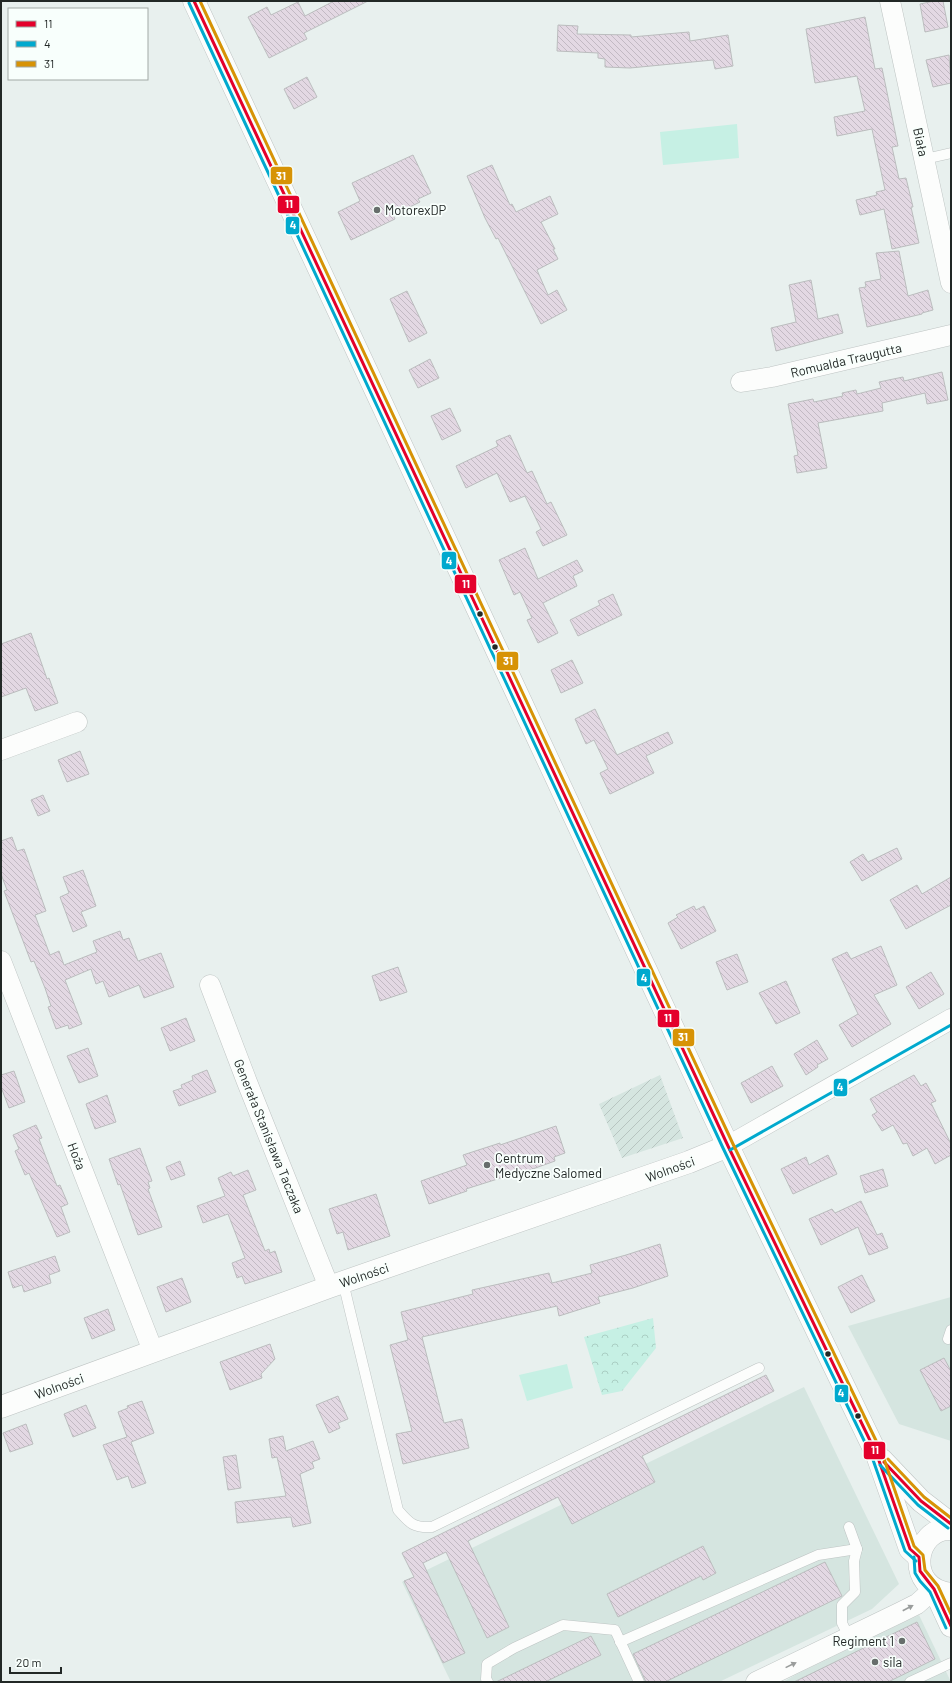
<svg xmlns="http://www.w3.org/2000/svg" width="952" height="1683" font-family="Barlow,sans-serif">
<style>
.built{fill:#d5e5e0}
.industrial{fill:url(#industrial-furrows)}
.grass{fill:#c6f0e4}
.forest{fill:url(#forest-crowns)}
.building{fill:url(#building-back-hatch);stroke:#bbbdbe}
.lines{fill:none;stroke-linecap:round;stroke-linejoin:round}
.service-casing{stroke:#bec4c3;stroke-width:11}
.minor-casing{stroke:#bec4c3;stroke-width:21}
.tertiary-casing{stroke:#bec4c3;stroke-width:23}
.primary-casing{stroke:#bec4c3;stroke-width:23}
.service{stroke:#fcfdfc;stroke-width:10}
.minor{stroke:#fcfdfc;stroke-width:20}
.tertiary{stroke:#fcfdfc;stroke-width:22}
.primary{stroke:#fcfdfc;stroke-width:22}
.bus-1-casing{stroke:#f8fffc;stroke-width:6}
.bus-2-casing{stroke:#f8fffc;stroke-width:6}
.bus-3-casing{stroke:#f8fffc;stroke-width:6}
.bus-1{stroke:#e4002b;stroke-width:3}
.bus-2{stroke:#00a9ce;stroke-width:3}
.bus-3{stroke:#d79306;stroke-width:3}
.oneway{fill:#9a9d9c}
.poi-dot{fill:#676e6c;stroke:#f8fffc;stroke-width:1.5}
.bus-dot{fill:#222826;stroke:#f8fffc;stroke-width:1.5}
.labels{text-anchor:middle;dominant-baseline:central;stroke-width:3.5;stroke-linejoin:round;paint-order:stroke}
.street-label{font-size:13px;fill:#222826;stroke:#f8fffc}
.poi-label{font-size:13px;fill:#222826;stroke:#f8fffc;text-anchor:start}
.line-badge{stroke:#f8fffc;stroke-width:1.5}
.badge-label{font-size:11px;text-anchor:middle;font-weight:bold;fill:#fff}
</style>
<defs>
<pattern id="industrial-furrows" width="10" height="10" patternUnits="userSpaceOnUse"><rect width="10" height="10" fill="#d5e5e0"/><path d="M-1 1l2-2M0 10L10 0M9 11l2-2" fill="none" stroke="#b7c4c0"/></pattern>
<pattern id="forest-crowns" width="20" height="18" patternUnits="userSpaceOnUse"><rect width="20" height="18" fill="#c6f0e4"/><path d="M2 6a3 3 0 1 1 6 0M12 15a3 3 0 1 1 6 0" fill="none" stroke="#aacec3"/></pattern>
<pattern id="building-back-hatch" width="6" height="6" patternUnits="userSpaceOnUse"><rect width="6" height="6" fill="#e3d8e3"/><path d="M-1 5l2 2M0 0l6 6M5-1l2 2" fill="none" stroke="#c2b9c3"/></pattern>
</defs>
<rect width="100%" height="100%" fill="#e8f0ee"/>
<!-- built -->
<g class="built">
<path d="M951 1297V1441L899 1424 848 1326Z"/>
<path d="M804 1387 899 1584 872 1609 719 1682H451L402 1582Z"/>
<path d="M919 1615 951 1682H783L797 1674Z"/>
</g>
<!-- industrial -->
<path class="industrial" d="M660 1075 683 1138 622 1158 599 1104Z"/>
<!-- grass -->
<g class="grass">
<path d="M737 124 739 158 663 165 660 132Z"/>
<path d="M567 1364 573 1388 527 1401 519 1375Z"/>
</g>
<!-- forest -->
<path class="forest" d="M653 1318 656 1348 622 1391 602 1395 584 1337Z"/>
<!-- building -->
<g class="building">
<path d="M334 1H368L304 33 307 39 269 58 248 17 267 7 271 15 298 2 305 16Z"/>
<path d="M934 1H943L948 27 925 32 920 4Z"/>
<path d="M865 17 875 69 882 68 898 146 892 147 899 179 906 178 913 207H911L919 243 892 249 884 209 860 215 856 200 877 195 876 192 885 190 872 129 837 136 834 117 865 111 857 76 815 83 806 29Z"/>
<path d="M558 25 578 26 577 34 631 35V37L689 32 690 41 728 35 733 66 715 69 713 60 630 68 605 67V59L598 58V53L557 51Z"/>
<path d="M949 55 951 83 933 87 926 60Z"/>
<path d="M307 77 317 97 294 109 284 89Z"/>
<path d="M413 155 431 193 418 199 420 202 393 215 395 219 351 240 338 212 360 201 352 183Z"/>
<path d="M492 165 510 205 512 204 516 212 550 196 558 214 541 222 555 249H553L558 259 537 270 548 295 557 290 567 310 541 324 498 238 496 239 485 218 467 176Z"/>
<path d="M899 251 908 296 928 290 933 310 922 313V314L867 327 859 288 866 287 865 282 881 279 876 253Z"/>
<path d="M811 280 818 319 838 314 843 333 776 351 771 328 796 322 789 285Z"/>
<path d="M407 291 427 333 409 342 390 299Z"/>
<path d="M430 359 439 378 418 388 409 370Z"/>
<path d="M942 372 948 400 927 404 925 393 882 403 883 411 818 423 827 468 797 473 794 456 798 455 788 404 813 399 814 402 843 396 842 393 856 390 857 394 881 388 879 382 903 377 904 381Z"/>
<path d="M450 408 461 431 442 440 431 416Z"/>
<path d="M510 435 527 473 532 471 547 504 551 502 567 535 543 546 536 532 541 529 525 496 510 502 497 473 466 488 456 466 498 446 496 441Z"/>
<path d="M525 548 538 579 577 560 583 571 573 576 577 586 543 603 558 633 538 643 527 620 532 618 520 592 514 595 499 560Z"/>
<path d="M613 594 622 615 578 636 570 620 600 605 598 601Z"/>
<path d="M31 633 47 679 49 678 58 703 35 711 26 688 1 697V644Z"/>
<path d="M572 660 583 683 561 693 551 670Z"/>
<path d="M595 709 617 755 668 732 673 743 646 756 654 773 610 794 600 773 608 769 594 740 586 744 575 719Z"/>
<path d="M80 751 89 774 67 782 58 760Z"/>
<path d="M43 795 50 811 38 816 31 800Z"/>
<path d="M12 837 17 851 24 849 46 911 35 915 50 955 59 951 64 965 97 952 93 941 120 931 123 940 129 938 138 961 161 953 174 987 144 998 139 985 109 997 103 981 96 984 91 969 65 980 82 1024 69 1029 68 1025 56 1029 48 1007 51 1006 45 988 34 961 31 962 4 891 7 890 1 874V841Z"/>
<path d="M897 848 902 859 862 881 850 862 863 854 868 862Z"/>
<path d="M83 870 96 906 81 912 87 926 73 932 60 897 69 893 63 877Z"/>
<path d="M951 877V905L906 929 890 900 917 885 922 894Z"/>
<path d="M694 906 696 910 704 906 716 931 681 949 668 923 678 917 676 915Z"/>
<path d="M881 946 897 985 874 995 891 1024 852 1047 839 1025 858 1014 832 959 847 952 851 959Z"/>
<path d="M737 954 748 982 727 990 716 962Z"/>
<path d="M398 967 407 992 380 1001 372 976Z"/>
<path d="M931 972 944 994 919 1009 906 987Z"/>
<path d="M786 981 800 1013 776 1024 759 993Z"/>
<path d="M186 1018 195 1041 170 1051 161 1028Z"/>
<path d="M817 1040 828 1059 817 1065 818 1067 806 1075 794 1054Z"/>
<path d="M88 1048 98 1076 79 1083 67 1056Z"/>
<path d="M772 1066 783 1086 751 1103 741 1083Z"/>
<path d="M207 1070 216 1092 179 1106 173 1091 182 1088 181 1085 193 1080 192 1076Z"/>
<path d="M14 1071 25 1102 9 1108 1 1087V1075Z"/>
<path d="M914 1075 921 1086 926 1083 936 1101 931 1103 951 1144V1155L935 1164 927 1148 913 1156 907 1143 903 1144 893 1125 882 1131 872 1115 877 1112 870 1099Z"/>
<path d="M107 1095 116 1122 95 1129 86 1104Z"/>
<path d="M36 1125 42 1138 39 1139 57 1186 60 1185 68 1204 61 1207 70 1232 57 1237 29 1173 25 1175 15 1151 19 1149 13 1135Z"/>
<path d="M556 1126 565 1153 554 1157 555 1161 527 1171 526 1170 466 1189 467 1191 429 1204 421 1181 467 1165 463 1155 500 1143V1145Z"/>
<path d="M140 1148 152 1181 148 1182 150 1188 148 1189 162 1227 138 1235 120 1184 118 1185 109 1159Z"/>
<path d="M828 1155 837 1174 793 1194 781 1169 806 1157 809 1165Z"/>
<path d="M180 1161 185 1175 171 1180 166 1167Z"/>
<path d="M883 1169 888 1186 865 1193 860 1176Z"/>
<path d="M248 1170 256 1190 243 1195 265 1251 269 1249 270 1253 275 1251 282 1272 245 1284 242 1276 237 1278 232 1263 245 1258 228 1214 203 1223 197 1206 225 1196 218 1178 231 1172 233 1176Z"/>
<path d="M376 1194 390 1236 348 1250 343 1232 337 1234 329 1209Z"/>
<path d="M861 1201 877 1235 882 1233 888 1248 869 1255 858 1227 821 1245 809 1219 832 1209 835 1213Z"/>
<path d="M660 1244 668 1276 633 1288 598 1297 600 1303 559 1316 557 1306 422 1337 444 1423 462 1419 469 1448 403 1464 396 1434 412 1431 390 1345 408 1340 401 1312 473 1294 472 1290 549 1273 552 1283 592 1273 590 1265 626 1255Z"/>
<path d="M55 1256 60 1271 49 1275 51 1283 24 1292 22 1285 13 1288 8 1272Z"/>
<path d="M862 1275 875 1301 851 1313 838 1287Z"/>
<path d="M182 1278 191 1302 166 1312 157 1287Z"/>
<path d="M108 1309 115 1330 92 1339 84 1318Z"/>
<path d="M270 1344 275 1359 261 1374 262 1378 230 1390 220 1362Z"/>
<path d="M944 1358 951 1371V1406L941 1411 920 1370Z"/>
<path d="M766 1375 774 1391 642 1456 655 1482 572 1524 558 1497 468 1541 509 1627 487 1638 446 1552 423 1563 465 1653 443 1663 404 1581 414 1577 402 1553Z"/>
<path d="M338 1396 348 1419 338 1423 340 1428 329 1433 316 1405Z"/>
<path d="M142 1401 154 1433 131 1442 146 1483 132 1488 128 1476 117 1480 103 1445 127 1437 118 1412 128 1408 127 1406Z"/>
<path d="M86 1405 96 1428 73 1437 64 1414Z"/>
<path d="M26 1424 33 1444 10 1452 3 1433Z"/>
<path d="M283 1436 286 1451 313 1441 320 1459 312 1462 314 1468 300 1474 311 1523 293 1527 291 1517 237 1523 235 1502 286 1496 277 1457 272 1458 269 1439Z"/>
<path d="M236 1455 241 1488 228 1490 223 1457Z"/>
<path d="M703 1546 716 1573 703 1580 701 1576 618 1617 607 1594Z"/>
<path d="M825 1562 842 1596 840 1597 665 1682H646L633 1654Z"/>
<path d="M917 1622 935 1659 888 1682H794Z"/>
<path d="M591 1636 601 1655 545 1682H496Z"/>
</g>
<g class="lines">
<!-- service casing -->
<g class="service-casing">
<g id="service">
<path d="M925 159 951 153"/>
<path d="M343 1282 398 1510C410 1524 414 1528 432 1527L759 1368"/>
<path d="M948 1339 951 1330"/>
<path d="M849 1527 857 1549 854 1561 855 1592 842 1605V1623L849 1637"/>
<path d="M620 1642 818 1555 857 1549"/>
<path d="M488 1682 486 1679 487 1664 514 1648 563 1625 615 1630 639 1682"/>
<path d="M910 1682 951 1663"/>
</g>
</g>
<!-- minor casing -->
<g class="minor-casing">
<g id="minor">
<path d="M890 1 951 283"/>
<path d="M741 382 772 377 951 335"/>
<path d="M1 750 77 722"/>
<path d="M1 961 153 1351"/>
<path d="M210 985 247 1082 329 1287"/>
<path d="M728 1146 951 1019"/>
<path d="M756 1682 901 1612 917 1604 934 1589"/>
</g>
</g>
<!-- tertiary casing -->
<g class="tertiary-casing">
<g id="tertiary">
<path d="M1 1407 329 1287 689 1162 728 1146"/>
<path d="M934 1589 951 1626"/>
</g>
</g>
<!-- primary casing -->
<g class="primary-casing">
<g id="primary">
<path d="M194 1 728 1146 877 1455 910 1549 919 1557"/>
<path d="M882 1460 921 1501 951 1524"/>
<path d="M951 1529C914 1527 904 1589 951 1594"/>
</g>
</g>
<!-- service -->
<use href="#service" class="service"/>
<!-- minor -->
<use href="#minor" class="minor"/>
<!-- tertiary -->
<use href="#tertiary" class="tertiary"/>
<!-- primary -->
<use href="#primary" class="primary"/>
<!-- bus-1 casing -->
<g class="bus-1-casing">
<g id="bus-1">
<path d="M194 1 728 1146 877 1455 910 1549 919 1557 920 1571 934 1589 951 1626"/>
<path d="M884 1462 921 1501 951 1524"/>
</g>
</g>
<!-- bus-2 casing -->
<g class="bus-2-casing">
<g id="bus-2">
<path d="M189 3 723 1148 872 1457 905 1551 916 1561"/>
<path d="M730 1150 951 1025"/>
<path d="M880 1465 918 1505 948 1528"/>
<path d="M914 1557 915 1573 920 1581 930 1592 946 1628"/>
</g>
</g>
<!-- bus-3 casing -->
<g class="bus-3-casing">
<g id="bus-3">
<path d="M200 1 733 1144 882 1453 914 1546 923 1555 925 1570 938 1586 951 1614"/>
<path d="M888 1459 924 1497 951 1518"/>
</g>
</g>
<!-- bus-1 -->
<use href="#bus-1" class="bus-1"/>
<!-- bus-2 -->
<use href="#bus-2" class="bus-2"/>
<!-- bus-3 -->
<use href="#bus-3" class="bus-3"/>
</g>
<!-- one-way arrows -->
<defs><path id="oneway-solid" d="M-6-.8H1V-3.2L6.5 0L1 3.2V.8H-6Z"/></defs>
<g class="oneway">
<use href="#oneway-solid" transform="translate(908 1608) rotate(-28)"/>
<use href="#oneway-solid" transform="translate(791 1665) rotate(-26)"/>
</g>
<!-- markers -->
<g class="poi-dot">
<circle cx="377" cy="210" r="4"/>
<circle cx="487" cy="1165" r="4"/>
<circle cx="902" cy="1641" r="4"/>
<circle cx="875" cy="1662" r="4"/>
</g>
<g class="bus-dot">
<circle cx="480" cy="614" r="3.5"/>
<circle cx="495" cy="647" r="3.5"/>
<circle cx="828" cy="1354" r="3.5"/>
<circle cx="858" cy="1416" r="3.5"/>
</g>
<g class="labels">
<!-- street labels -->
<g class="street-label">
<text transform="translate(921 142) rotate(78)">Biała</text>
<text transform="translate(846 360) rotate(-13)">Romualda Traugutta</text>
<text transform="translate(269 1136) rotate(68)">Generała Stanisława Taczaka</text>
<text transform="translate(77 1156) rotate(69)">Hoża</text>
<text transform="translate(670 1169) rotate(-20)">Wolności</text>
<text transform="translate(364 1275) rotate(-19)">Wolności</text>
<text transform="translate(59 1386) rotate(-20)">Wolności</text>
</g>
<!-- poi labels -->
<g class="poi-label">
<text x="385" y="210">MotorexDP</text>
<text x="495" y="1158">Centrum<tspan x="495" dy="15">Medyczne Salomed</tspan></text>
<text x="894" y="1641" text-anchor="end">Regiment 1</text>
<text x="883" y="1662">sila</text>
</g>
</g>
<g class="line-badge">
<rect x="270" y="166" width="23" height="19" rx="4" fill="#d79306"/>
<rect x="277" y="195" width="23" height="19" rx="4" fill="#e4002b"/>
<rect x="285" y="216" width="15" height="19" rx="4" fill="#00a9ce"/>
<rect x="441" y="551" width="16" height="19" rx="4" fill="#00a9ce"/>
<rect x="454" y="574" width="23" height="20" rx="4" fill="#e4002b"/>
<rect x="496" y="651" width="23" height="20" rx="4" fill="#d79306"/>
<rect x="636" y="968" width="15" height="19" rx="4" fill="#00a9ce"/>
<rect x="657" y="1009" width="23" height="19" rx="4" fill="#e4002b"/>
<rect x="672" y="1028" width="23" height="19" rx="4" fill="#d79306"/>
<rect x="833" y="1078" width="15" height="19" rx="4" fill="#00a9ce"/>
<rect x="834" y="1384" width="15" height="19" rx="4" fill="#00a9ce"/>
<rect x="863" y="1441" width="23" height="19" rx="4" fill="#e4002b"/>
</g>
<g class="badge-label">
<text x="281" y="180">31</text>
<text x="289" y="208">11</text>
<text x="293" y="229">4</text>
<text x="449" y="565">4</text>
<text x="466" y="588">11</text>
<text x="508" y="665">31</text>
<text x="644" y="982">4</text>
<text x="668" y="1022">11</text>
<text x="683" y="1041">31</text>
<text x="840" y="1091">4</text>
<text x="841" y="1397">4</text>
<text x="875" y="1454">11</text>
</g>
<!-- border -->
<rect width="952" height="1683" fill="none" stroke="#222826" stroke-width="4"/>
<!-- legend -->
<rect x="8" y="8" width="140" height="72" fill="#f8fffc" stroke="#a2a9a6"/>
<rect x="16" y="21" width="20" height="6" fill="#e4002b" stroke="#a2a9a6"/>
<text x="44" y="28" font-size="12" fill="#222826">11</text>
<rect x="16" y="41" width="20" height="6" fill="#00a9ce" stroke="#a2a9a6"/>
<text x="44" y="48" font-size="12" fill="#222826">4</text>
<rect x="16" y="61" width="20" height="6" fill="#d79306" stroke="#a2a9a6"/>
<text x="44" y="68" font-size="12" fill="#222826">31</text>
<!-- scale -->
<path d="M10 1667v6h51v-6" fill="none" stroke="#222826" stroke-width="2"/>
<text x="16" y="1667" font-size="12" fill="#222826" stroke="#f8fffc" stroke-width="3" paint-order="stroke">20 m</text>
</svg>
